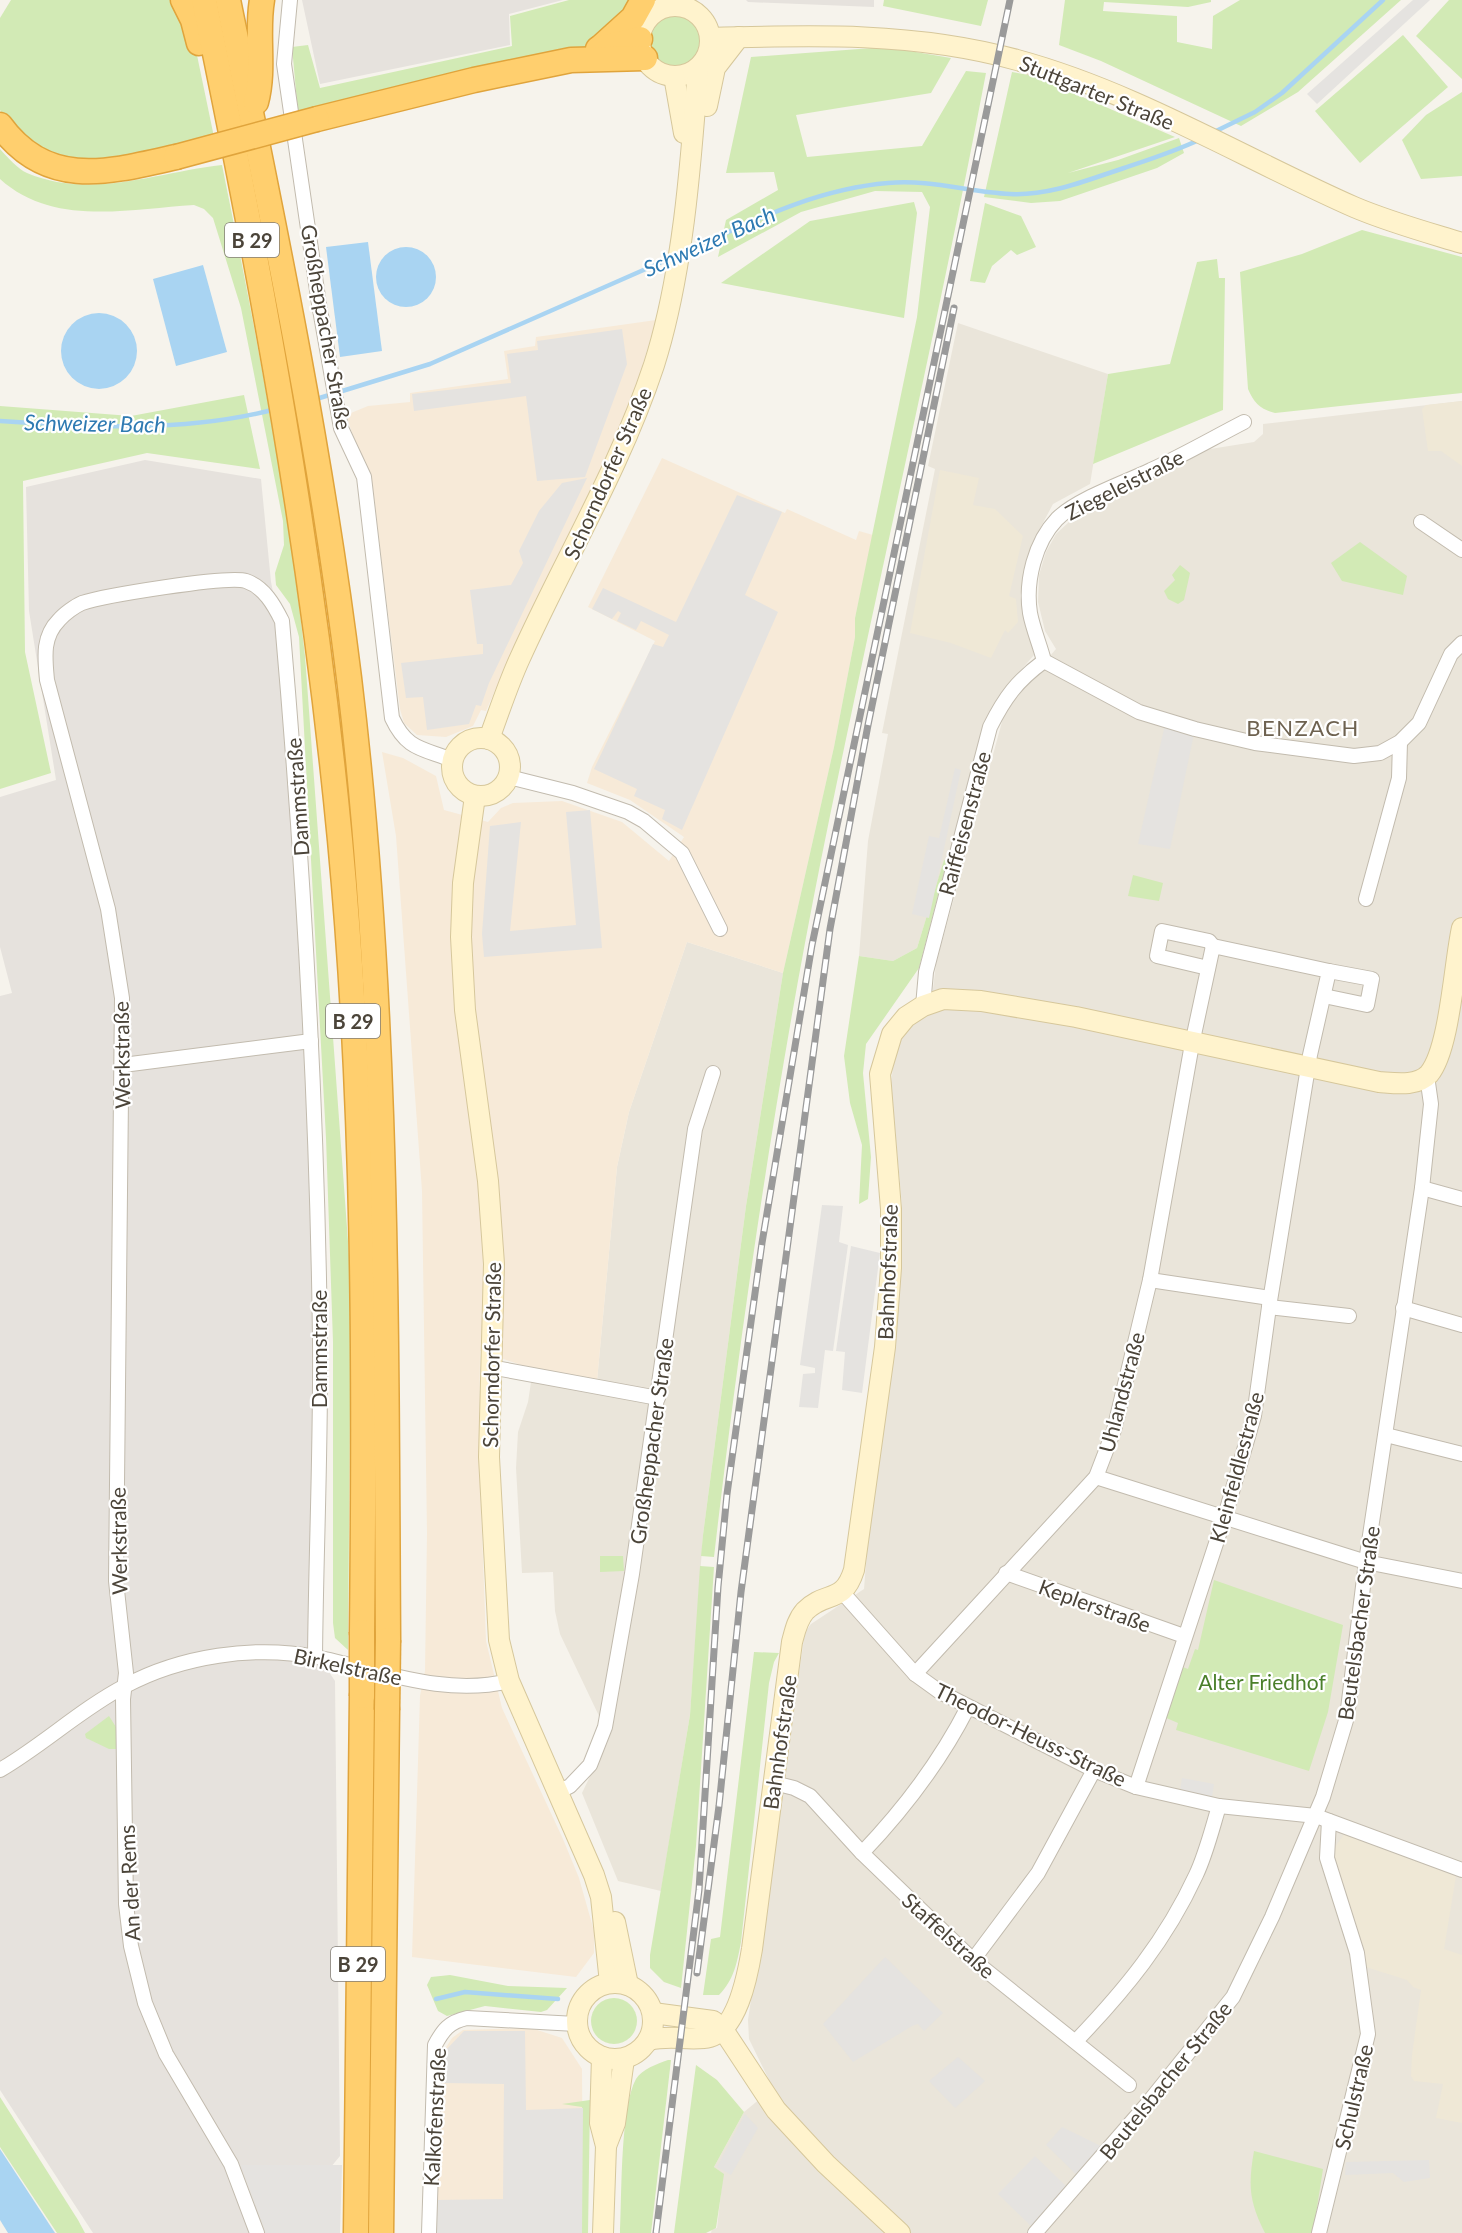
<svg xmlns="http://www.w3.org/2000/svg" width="1462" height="2233" font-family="Lato,sans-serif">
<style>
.residential{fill:#eae5da}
.commercial{fill:#f7ead8}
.industrial{fill:#e6e2dd}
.education{fill:#efe8d6}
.green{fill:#d2eab5}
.parking{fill:#e5e3e0}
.water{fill:#a9d4f2}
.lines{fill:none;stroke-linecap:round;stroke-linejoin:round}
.stream{stroke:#a9d4f2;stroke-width:4.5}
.street-casing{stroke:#c2bbae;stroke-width:16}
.secondary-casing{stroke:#d6c79b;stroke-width:22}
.highway-casing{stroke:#e0a43c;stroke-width:27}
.street{stroke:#fff;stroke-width:14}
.secondary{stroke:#fff3cd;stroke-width:20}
.highway{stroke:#ffcf6e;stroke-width:24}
.rail-casing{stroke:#9a9a9a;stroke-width:7}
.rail{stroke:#fff;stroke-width:4.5;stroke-dasharray:14;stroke-linecap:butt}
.highway-bridge-casing{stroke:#e0a43c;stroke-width:27;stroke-linecap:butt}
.highway-bridge{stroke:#ffcf6e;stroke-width:24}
.labels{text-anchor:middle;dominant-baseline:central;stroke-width:4.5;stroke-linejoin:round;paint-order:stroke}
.shield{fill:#fff;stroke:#817c74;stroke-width:1.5}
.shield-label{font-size:20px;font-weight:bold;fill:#4b4439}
.street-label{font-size:21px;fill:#4b4439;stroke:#fff}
.park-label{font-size:21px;fill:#4a7f2a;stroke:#fff}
.water-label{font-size:22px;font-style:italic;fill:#2e7ab2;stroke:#fff}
.neighbourhood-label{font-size:22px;letter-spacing:1.5px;fill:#6e6250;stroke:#fff}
</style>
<rect width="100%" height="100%" fill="#f6f3ec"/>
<!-- residential -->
<g class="residential">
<path d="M958 323 1108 374 1090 484 1053 504 1035 538 1020 596 1034 655 1006 687 983 730 947 861H944L917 948 893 961 859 956 868 841 888 734 882 733 935 469 928 466Z"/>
<path d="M1462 401V2233H711L712 2229 717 2228 723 2174 714 2167 744 2112 773 2088 749 2039 748 2020 805 1632 811 1624 864 1589 868 1539 889 1385 902 1205 891 1086 893 1065 898 1046 907 1028 930 1013 936 964 1003 718 1019 692 1056 649 1045 631 1038 602 1039 575 1046 552 1056 534 1083 509 1204 450 1254 442 1263 434V424Z"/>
<path d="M687 942 783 973 746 1206 703 1535 690 1715 661 1891 618 1881 582 1793 609 1737 560 1634 555 1611 553 1572 522 1573 516 1468 518 1432 528 1402 533 1369 597 1381 617 1167 629 1112Z"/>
</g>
<!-- commercial -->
<g class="commercial">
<path d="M656 320 633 397 615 444 522 629 486 711 481 710 473 726 446 737 417 735 404 723 400 709 373 494 346 415 368 406 410 402V393L508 379 504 351 535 346 536 337Z"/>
<path d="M662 458 785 513 787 509 856 540 859 531 873 535 855 618V637L834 747 783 973 687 942 629 1112 617 1167 597 1381 533 1369 480 1351 479 1452 486 1641 502 1708 563 1839 579 1878 594 1931V1953L576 1977 412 1957 420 1696 425 1671 427 1533 422 1191 396 836 382 752 403 758 436 776 444 810 488 822 501 808 513 803 562 801 622 822 669 861 684 837 630 800 587 783 592 767 655 641 588 607Z"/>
<path d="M531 2028 562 2038 582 2069 583 2233H434L443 2052 452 2038 463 2030Z"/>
</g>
<!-- industrial -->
<g class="industrial">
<path d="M302 0H563L509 14 510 45 320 84Z"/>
<path d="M746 0H874V7L748 2Z"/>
<path d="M145 460 261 479 271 582 279 622 306 1049 314 1319 315 1651 335 1681 340 2156 276 2233H93L0 2090V996L12 993 0 947V797L56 780 29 611 26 487Z"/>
</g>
<!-- education -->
<g class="education">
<path d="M1462 401V466L1441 451H1428L1422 409 1426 405Z"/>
<path d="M940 470 979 478 973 505 995 509 1023 536 1009 596 1016 599 1018 622 1008 633 1005 630 991 658 951 643 910 633Z"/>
<path d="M1345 1833 1456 1876 1444 1949 1462 1955V2123L1436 2118 1443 2084 1414 2081 1411 2076 1412 2055 1421 1990 1413 1987 1407 1980 1366 1967 1332 1851Z"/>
</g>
<!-- green -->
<g class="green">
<path d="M11 0H176L193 36 214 137 108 164 45 156 10 126 0 110V18Z"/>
<path d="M569 0H630L623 19 581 50 298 113 292 47 308 45 320 88 512 46 510 16Z"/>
<path d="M884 0H988L981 26 883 6Z"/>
<path d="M1065 0H1211V2L1188 7 1104 2 1103 11 1177 16V42L1212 49 1213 16 1240 0H1401L1298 92 1241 126 1101 61 1059 45Z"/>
<path d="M1449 0H1462V79L1416 36Z"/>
<circle cx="675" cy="41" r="25"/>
<path d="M1403 35 1448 87 1360 163 1315 111Z"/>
<path d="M886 47 951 58 931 93 796 115 807 157 922 146 966 71 986 73C936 336 874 597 821 860 775 1091 741 1323 714 1557L701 1556 703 1535 746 1206 783 973 834 747 855 637V618L917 317 930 207 922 192 875 191 801 212 718 257 726 220 778 190 774 172 726 173 751 57Z"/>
<path d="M1012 72 1034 76 1175 137 1068 173 1118 160 1179 138 1184 153 1157 168 1060 201 1031 203 984 197Z"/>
<path d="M1462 92V176L1421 179 1402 140 1426 115Z"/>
<path d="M0 149C7 157 18 169 27 173 90 200 158 172 222 165 255 328 287 490 305 656L351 1282 348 1650 335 1638 333 1623V1342L326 1138 299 637 290 604 276 585 275 573 284 545 283 521 241 308 213 218 204 209 194 205C128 209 53 227 0 179Z"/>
<path d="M914 202 917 213 904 318 721 283 810 221Z"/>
<path d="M985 203 1021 216 1036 247 1017 255 1011 250 992 266 985 283 970 281Z"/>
<path d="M1362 230 1462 257V393L1275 413C1260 409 1254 403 1248 389L1240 272 1302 254Z"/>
<path d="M1217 259 1219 278H1225L1223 410 1093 464 1108 374 1170 364 1197 262Z"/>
<path d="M244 395 260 469 147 453 23 481 25 652 51 773 0 789V406L131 416Z"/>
<path d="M1360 542 1407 576 1403 595 1342 581 1331 563Z"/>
<path d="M1180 565 1190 573 1184 600 1178 604 1168 599 1164 591 1175 580 1172 575Z"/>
<path d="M944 860 947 861 919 968 866 1044 863 1073 871 1157 868 1199 859 1204 862 1145 850 1103 844 1056 859 956 893 961 917 948Z"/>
<path d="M1133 875 1163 883 1159 901 1128 896Z"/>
<path d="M600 1556H623L624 1571 600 1572Z"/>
<path d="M700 1566 714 1567 696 1846 681 1988 664 1982 650 1968V1955L690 1715Z"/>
<path d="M1214 1580 1343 1625 1328 1712 1309 1771 1176 1730 1178 1723 1164 1717 1180 1666 1188 1669 1195 1649 1198 1650Z"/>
<path d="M754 1652 779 1653 774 1662 769 1683 741 1942C737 1963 734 1980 719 1995H703L711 1939 720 1937Z"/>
<path d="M109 1716 116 1727 117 1749H109L86 1738 85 1734Z"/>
<path d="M450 1975 508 1986 567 1988 547 2010 541 2012 485 2006 447 2016 438 2011 427 1985 431 1977Z"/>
<circle cx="614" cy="2021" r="23"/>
<path d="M668 2060H671L651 2233H620C622 2197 620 2108 636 2079 642 2069 657 2064 668 2060Z"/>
<path d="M696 2065 717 2080 744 2112 714 2167 724 2174 716 2228 706 2233H674Z"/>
<path d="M0 2097 78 2220 85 2233H57L0 2147Z"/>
<path d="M590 2100 588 2233H580L582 2107 562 2104Z"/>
<path d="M1254 2151 1323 2169 1313 2233H1265C1249 2202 1248 2185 1254 2151Z"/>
</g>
<!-- parking -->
<g class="parking">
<path d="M1413 0H1430L1317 104 1307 94Z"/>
<path d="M622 329 627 364 585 477 537 481 526 396 414 411 412 394 511 383 507 354 538 350 537 341Z"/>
<path d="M587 478 489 683 481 706 476 705 469 724 427 730 423 697 406 698 401 663 483 654V644H477L470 590 511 585 523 563 519 551 539 511 562 483Z"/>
<path d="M737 495 782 512 745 595 778 612 682 830 662 819 665 810 634 796 637 789 594 769 653 644 663 647 669 635 641 621 636 630 617 621 621 613 618 611 612 619 592 609 603 588 676 622Z"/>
<path d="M1166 720 1195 729 1170 849 1138 844Z"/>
<path d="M955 768 961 770 929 918 912 914 929 836 939 838Z"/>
<path d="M590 810 602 948 484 957 482 934 490 826 521 822 510 931 576 925 566 812Z"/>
<path d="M822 1205 843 1206 839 1242 848 1245 833 1351 825 1350 818 1408 799 1407 803 1374 815 1373V1368L800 1365Z"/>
<path d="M851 1246 880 1253 862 1393 842 1390 845 1352 836 1351Z"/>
<path d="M1182 1778 1214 1784 1211 1804 1179 1797Z"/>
<path d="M885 1957 943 2013 924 2031 918 2024 912 2026 853 2062 823 2024Z"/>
<path d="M464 2031H525L526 2110 583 2108 582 2233H436L437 2200 503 2199 504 2084 445 2083 444 2052Z"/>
<path d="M958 2057 985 2081 955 2108 929 2081Z"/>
<path d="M745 2114 758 2128 731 2175 717 2167Z"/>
<path d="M1062 2127 1109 2150 1083 2181 1046 2145Z"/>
<path d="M1035 2156 1067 2187 1031 2226 998 2194Z"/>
<path d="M1429 2160 1430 2178 1404 2182 1393 2173 1345 2175 1346 2162Z"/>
<path d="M241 2165H342L340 2233H266Z"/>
</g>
<!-- water -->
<g class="water">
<path d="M368 242 382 351 340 357 326 247Z"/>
<circle cx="406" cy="277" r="30"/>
<path d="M203 265 227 352 176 366 153 279Z"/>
<circle cx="99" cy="351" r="38"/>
<path d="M0 2149 55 2233H8L0 2220Z"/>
</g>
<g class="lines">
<!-- stream -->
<g class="stream">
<path d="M1214 132 1255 112 1282 93 1383 0"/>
<path d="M686 251C751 222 815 189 888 183 929 179 969 192 1010 194 1050 196 1087 180 1124 168 1151 159 1176 151 1201 139"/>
<path d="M313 400 430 364 673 257"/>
<path d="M0 421C92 427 185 433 276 409"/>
<path d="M436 1999 465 1992 558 1999"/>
</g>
<!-- street casing -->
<g class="street-casing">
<g id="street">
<path d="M290 0 284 64 319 304 341 428 364 477 392 718C407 750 422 748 452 760"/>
<path d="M1244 422C1213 438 1182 456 1151 470 1124 483 1077 499 1057 519 1035 542 1025 581 1030 613 1033 629 1040 645 1044 661L1139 712 1195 729 1255 743 1354 756 1380 753 1400 742 1419 723 1451 654 1462 643"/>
<path d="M1421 522 1462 550"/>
<path d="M509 777 573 793 628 812 644 821 682 853 720 929"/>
<path d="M1366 899 1399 778 1400 742"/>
<path d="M1208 968 1157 956 1162 931 1209 941 1213 946"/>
<path d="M1324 996 1367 1005 1372 979 1329 971"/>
<path d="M923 1006 926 972 990 727C1005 697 1017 681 1044 661"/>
<path d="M123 1065 311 1041"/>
<path d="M1422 1188 1462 1199"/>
<path d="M1150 1280 1270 1298"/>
<path d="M1269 1307 1349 1316"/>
<path d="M1403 1308 1462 1325"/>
<path d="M490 1367 658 1398"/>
<path d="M1386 1435 1462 1454"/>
<path d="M1096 1477 1366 1562 1462 1581"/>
<path d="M1006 1573 1184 1636"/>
<path d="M843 1593 915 1674 940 1692 1094 1770 1136 1787 1219 1806 1316 1816 1462 1870"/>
<path d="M915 1674 1096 1477 1114 1430 1150 1280 1192 1044 1213 946 1329 971 1310 1055 1269 1307 1254 1416 1225 1516 1136 1787"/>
<path d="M0 1770C43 1745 81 1709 125 1686 181 1656 254 1645 316 1657 380 1670 444 1697 509 1681"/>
<path d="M774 1783 794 1788 810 1796 862 1853 973 1960 1129 2085"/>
<path d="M558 1792 570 1786 590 1765 605 1727 632 1574 695 1129 713 1073"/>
<path d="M862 1853C904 1809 940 1762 968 1707"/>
<path d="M973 1960 1038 1873 1094 1770"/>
<path d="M1076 2041C1125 1990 1166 1940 1196 1875 1206 1854 1212 1829 1219 1806"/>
<path d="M257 2233 231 2164 166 2054 145 2003 131 1946 126 1904 123 1699 126 1673 116 1581 122 998 108 909 47 680C45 658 42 637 59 620 64 614 75 606 82 603 103 596 228 575 246 581 264 587 274 605 282 621 303 860 317 1099 320 1339 321 1445 316 1551 315 1657"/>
<path d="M429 2233 435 2045C443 2030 449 2022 467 2018L576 2024"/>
<path d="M1035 2233 1148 2103 1233 1997 1272 1917 1323 1797 1347 1717 1366 1562 1422 1188 1431 1104 1427 1076"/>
<path d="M1319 2233 1368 2034 1357 1953 1327 1858 1329 1821"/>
</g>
</g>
<!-- secondary casing -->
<g class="secondary-casing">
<g id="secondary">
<circle cx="675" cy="41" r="35"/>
<path d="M710 38C813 35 916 32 1017 60 1135 92 1243 158 1354 207 1389 222 1426 232 1462 243"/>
<path d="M674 76 684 133"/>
<path d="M707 106 715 68 739 37"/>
<circle cx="481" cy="767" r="29"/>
<path d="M489 739C499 712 508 684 520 658 564 560 620 468 654 365 683 274 691 163 698 68"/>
<path d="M475 796 463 883 461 937 465 1010 488 1181 494 1264 489 1457 499 1640 509 1681 594 1875 601 1897 610 1983"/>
<path d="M615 1922 628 1985"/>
<circle cx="615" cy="2021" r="38"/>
<path d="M653 2013 713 2021 722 2028 776 2110 826 2164 900 2233"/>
<path d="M649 2040C669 2035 684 2040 704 2038 737 2036 748 1973 752 1949L792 1642C795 1631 797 1620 805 1611 826 1590 843 1605 854 1570L885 1347 891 1268V1209L880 1074 892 1034 906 1017 923 1006 943 999 981 1001 1076 1017 1379 1082C1394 1083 1417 1087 1429 1074 1450 1049 1454 964 1462 928"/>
<path d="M602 2057 600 2123 606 2146 603 2233"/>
<path d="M606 2146 615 2123 624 2059"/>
</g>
</g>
<!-- highway casing -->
<g class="highway-casing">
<g id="highway">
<path d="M183 0 193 20 199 43"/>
<path d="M204 0C262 278 313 556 340 840 365 1103 365 1368 362 1632"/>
<path d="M228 0C274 225 321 450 349 678 388 998 386 1319 388 1640"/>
<path d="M602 46 633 18 643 0"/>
<path d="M598 49 640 39"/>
<path d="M256 102C265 69 256 34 262 0"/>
<path d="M317 119 474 80 571 60 645 58"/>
<path d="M0 125C47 190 110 172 176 157"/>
<path d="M356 2233 362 1696"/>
<path d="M381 2233 387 1710"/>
</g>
</g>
<!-- street -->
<use href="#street" class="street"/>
<!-- secondary -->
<use href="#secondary" class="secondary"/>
<!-- highway -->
<use href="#highway" class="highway"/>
<!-- rail casing -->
<g class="rail-casing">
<g id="rail">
<path d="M697 1973 719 1806 741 1592 830 929 868 725 954 308"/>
<path d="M656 2233 699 1890 718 1587 727 1494 762 1243 812 945 1010 0"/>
</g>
</g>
<!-- rail -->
<use href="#rail" class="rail"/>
<!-- highway-bridge casing -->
<g class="highway-bridge-casing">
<g id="highway-bridge">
<path d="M176 157 317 119"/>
<path d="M362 1696V1632"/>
<path d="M387 1710 388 1640"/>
</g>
</g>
<!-- highway-bridge -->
<use href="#highway-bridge" class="highway-bridge"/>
</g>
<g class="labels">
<!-- shield labels -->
<g class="shield">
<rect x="225" y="223" width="54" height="34" rx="4.5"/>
<rect x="326" y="1004" width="54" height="34" rx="4.5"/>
<rect x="331" y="1947" width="54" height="34" rx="4.5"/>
</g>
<g class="shield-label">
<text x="252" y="240">B 29</text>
<text x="353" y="1021">B 29</text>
<text x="358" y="1964">B 29</text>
</g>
<!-- street labels -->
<g class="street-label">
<text transform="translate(1097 92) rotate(22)">Stuttgarter Straße</text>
<text transform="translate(327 327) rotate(80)">Großheppacher Straße</text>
<text transform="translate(607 473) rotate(-66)">Schorndorfer Straße</text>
<text transform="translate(1124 484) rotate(-27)">Ziegeleistraße</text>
<text transform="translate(297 797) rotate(-94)">Dammstraße</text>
<text transform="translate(964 823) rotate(-75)">Raiffeisenstraße</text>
<text transform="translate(121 1055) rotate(-91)">Werkstraße</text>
<text transform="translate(887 1272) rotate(-88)">Bahnhofstraße</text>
<text transform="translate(318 1349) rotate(-90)">Dammstraße</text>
<text transform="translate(491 1355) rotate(-89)">Schorndorfer Straße</text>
<text transform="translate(1121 1392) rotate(-75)">Uhlandstraße</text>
<text transform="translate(651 1441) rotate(-82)">Großheppacher Straße</text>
<text transform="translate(1236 1467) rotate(-75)">Kleinfeldlestraße</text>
<text transform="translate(118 1541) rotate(-91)">Werkstraße</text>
<text transform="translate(1095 1605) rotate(20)">Keplerstraße</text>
<text transform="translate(1358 1623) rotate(-82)">Beutelsbacher Straße</text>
<text transform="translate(348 1666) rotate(12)">Birkelstraße</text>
<text transform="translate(1031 1734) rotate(26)">Theodor-Heuss-Straße</text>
<text transform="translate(779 1742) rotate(-82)">Bahnhofstraße</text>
<text transform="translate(129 1883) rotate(-93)">An der Rems</text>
<text transform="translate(949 1935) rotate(42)">Staffelstraße</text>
<text transform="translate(1165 2080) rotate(-51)">Beutelsbacher Straße</text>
<text transform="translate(1353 2097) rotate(-77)">Schulstraße</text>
<text transform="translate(434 2117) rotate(-87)">Kalkofenstraße</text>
</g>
<!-- park labels -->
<g class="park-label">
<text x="1262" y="1681">Alter Friedhof</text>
</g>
<!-- water labels -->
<g class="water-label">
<text transform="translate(709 241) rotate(-24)">Schweizer Bach</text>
<text transform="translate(95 423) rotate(1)">Schweizer Bach</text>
</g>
<!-- neighbourhood labels -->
<g class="neighbourhood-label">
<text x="1303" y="727">BENZACH</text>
</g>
</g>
</svg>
